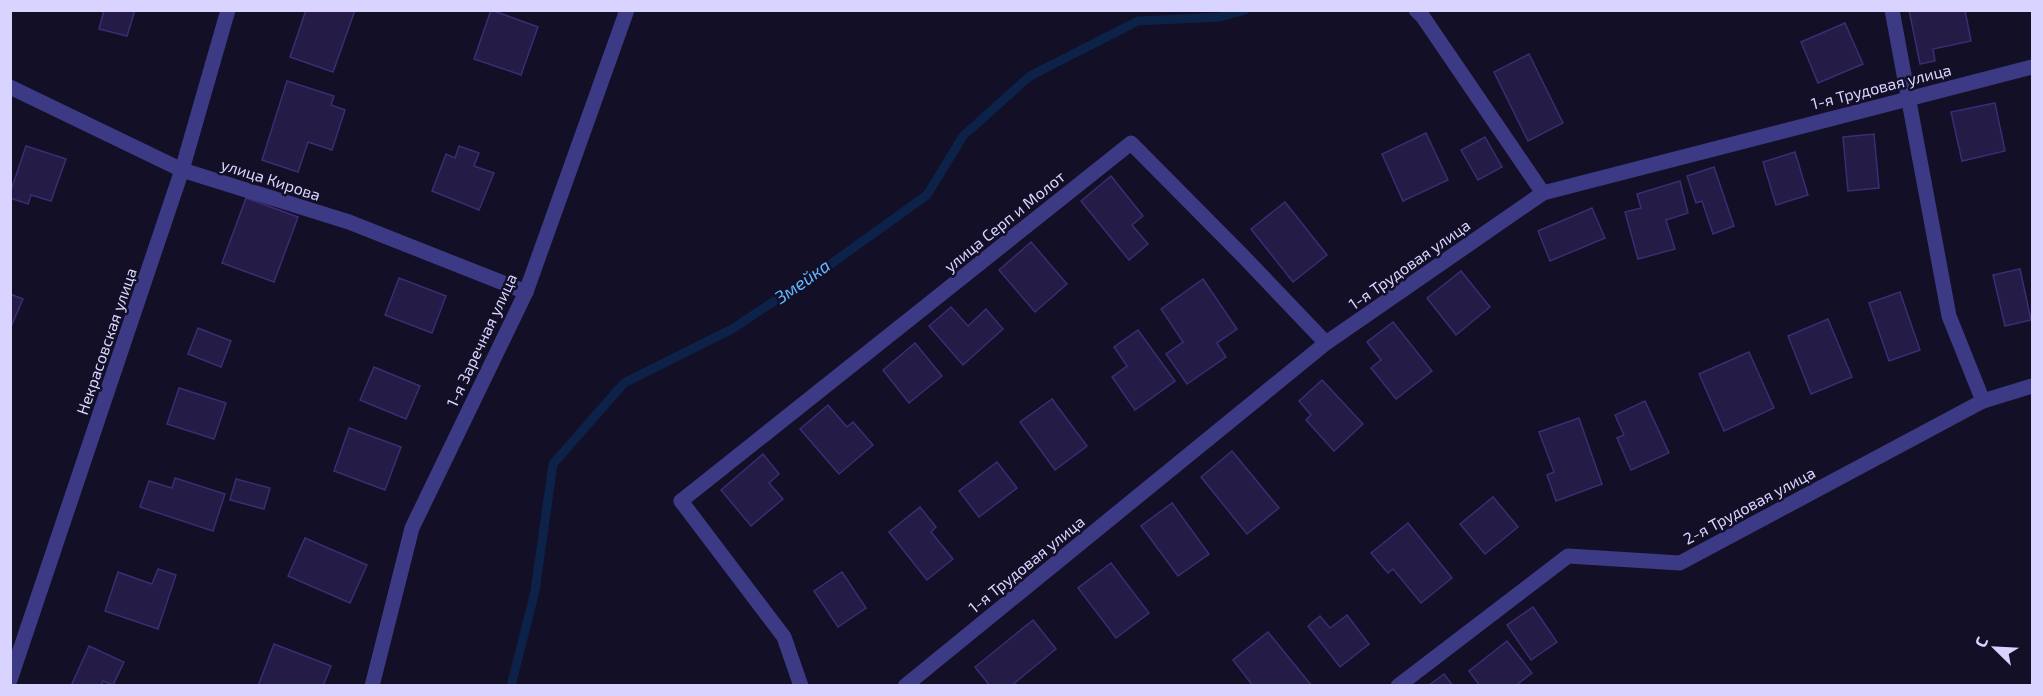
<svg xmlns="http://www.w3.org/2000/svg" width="2043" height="696" font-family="'Exo 2',sans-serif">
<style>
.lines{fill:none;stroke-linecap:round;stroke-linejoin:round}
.stream{stroke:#0c2248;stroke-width:9}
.building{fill:#241b47;stroke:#3b2d73;stroke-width:1.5}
.lane{stroke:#3d3a85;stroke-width:15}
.street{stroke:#3d3a85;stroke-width:15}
.labels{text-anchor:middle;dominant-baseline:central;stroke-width:5;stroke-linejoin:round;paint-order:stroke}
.street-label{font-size:16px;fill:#d9d4ff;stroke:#130f26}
.water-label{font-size:18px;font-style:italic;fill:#62b6ff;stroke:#130f26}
</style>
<rect width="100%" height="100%" fill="#130f26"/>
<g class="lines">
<!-- stream -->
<path class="stream" d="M511 686 535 591 553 464 624 383 732 329 835 261 927 195 963 136 1030 76 1138 21 1220 17 1245 10"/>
</g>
<!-- building -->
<g class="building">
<path d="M104 10H135L127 36 99 29Z"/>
<path d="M306 10H355L333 72 290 57Z"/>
<path d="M491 10 538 27 521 75 474 59Z"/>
<path d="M1909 10H1965L1971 41 1933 49 1935 61 1920 64Z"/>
<path d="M1845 23 1863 64 1818 83 1801 42Z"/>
<path d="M1529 54 1563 123 1528 141 1494 72Z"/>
<path d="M287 81 334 96 331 105 345 110 332 150 308 142 298 172 262 160Z"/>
<path d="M1995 103 2005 151 1962 161 1951 112Z"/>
<path d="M1426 133 1448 180 1403 201 1382 154Z"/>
<path d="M1874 134 1879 188 1848 191 1843 137Z"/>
<path d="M1485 137 1502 167 1478 180 1461 150Z"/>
<path d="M26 146 66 159 51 201 31 195 28 204 10 198V193Z"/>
<path d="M459 146 479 153 474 166 494 173 479 210 432 191 446 154 455 158Z"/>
<path d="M1795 152 1808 195 1776 205 1763 162Z"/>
<path d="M1714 167 1734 226 1713 234 1702 201 1696 203 1687 176Z"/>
<path d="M1111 176 1143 216 1132 225 1148 244 1129 260 1081 201Z"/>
<path d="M1680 181 1688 213 1666 220 1675 249 1638 259 1625 212 1641 208 1637 194Z"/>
<path d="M246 198 298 217 274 282 222 263Z"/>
<path d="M1285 202 1327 255 1293 282 1251 229Z"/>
<path d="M1592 208 1605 238 1550 261 1538 231Z"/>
<path d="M1031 242 1067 284 1035 312 999 270Z"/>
<path d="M2020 269 2031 320 2005 326 1993 275Z"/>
<path d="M1461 271 1490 307 1456 335 1427 298Z"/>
<path d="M399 278 446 296 432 333 385 315Z"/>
<path d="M1203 279 1237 329 1217 343 1226 357 1187 384 1166 354 1183 342 1161 309Z"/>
<path d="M1900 292 1920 350 1889 361 1869 303Z"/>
<path d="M10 294 23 299 10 329Z"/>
<path d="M951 307 968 326 986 309 1003 329 963 365 929 326Z"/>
<path d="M1828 319 1852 377 1811 394 1788 336Z"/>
<path d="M1393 322 1432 371 1396 399 1371 368 1381 360 1367 342Z"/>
<path d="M198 328 231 341 221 367 188 354Z"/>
<path d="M1138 330 1175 381 1135 410 1112 377 1127 366 1114 347Z"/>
<path d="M915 343 942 376 909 403 883 370Z"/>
<path d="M1749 352 1774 408 1724 431 1699 374Z"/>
<path d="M374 367 420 386 406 419 360 400Z"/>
<path d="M1322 380 1363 424 1334 451 1306 420 1311 415 1299 401Z"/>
<path d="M179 388 226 403 214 439 167 424Z"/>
<path d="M1052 399 1087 446 1055 470 1020 422Z"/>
<path d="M1645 401 1669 453 1631 470 1617 438 1624 435 1615 415Z"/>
<path d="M828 405 847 427 853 422 873 445 839 474 800 429Z"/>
<path d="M1579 418 1602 484 1556 501 1547 475 1554 472 1539 432Z"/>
<path d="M349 428 401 447 385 490 334 471Z"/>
<path d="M1232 451 1279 508 1247 534 1201 477Z"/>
<path d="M763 454 779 474 769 483 783 499 751 526 721 490Z"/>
<path d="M997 462 1017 488 979 517 959 491Z"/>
<path d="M175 478 225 494 213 531 140 507 149 481 172 488Z"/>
<path d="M236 479 270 488 264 509 230 500Z"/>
<path d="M1493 497 1518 527 1485 554 1460 524Z"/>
<path d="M1172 503 1209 554 1178 576 1141 526Z"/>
<path d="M920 507 936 527 931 532 953 559 927 580 889 532Z"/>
<path d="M1408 523 1452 578 1421 603 1393 569 1388 573 1371 553Z"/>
<path d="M305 538 367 565 350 603 288 576Z"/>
<path d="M1111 563 1149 613 1116 638 1078 588Z"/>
<path d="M158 569 176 575 158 629 105 611 118 572 152 584Z"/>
<path d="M842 572 866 608 838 627 814 591Z"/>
<path d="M1533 607 1557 642 1531 660 1507 625Z"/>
<path d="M1347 615 1369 644 1340 667 1308 626 1320 616 1330 628Z"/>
<path d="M1033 620 1056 649 1011 686H990L975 667Z"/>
<path d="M1268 632 1312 686H1253L1233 660Z"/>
<path d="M1507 641 1532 673 1515 686H1480L1469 671Z"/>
<path d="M274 644 331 666 323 686H258Z"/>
<path d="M89 646 124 662 113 685 103 681 101 686H71Z"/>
<path d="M1444 674 1453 686H1428Z"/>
</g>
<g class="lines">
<!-- lane -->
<g class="lane">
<path d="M681 501 784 637 801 686"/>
<path d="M372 686 412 528 526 292 627 10"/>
</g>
<!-- street -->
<g class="street">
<path d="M1416 10 1423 17 1543 193"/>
<path d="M1892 10 1949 316 1983 401"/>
<path d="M10 87 182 170 349 222 526 292"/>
<path d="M681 501 1131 143 1242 255 1326 343"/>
<path d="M10 680 182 170 228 10"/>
<path d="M905 686 1326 343 1543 193 2032 67"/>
<path d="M1398 686 1568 556 1680 563 1983 401 2032 386"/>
</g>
</g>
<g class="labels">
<!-- street labels -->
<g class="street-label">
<text transform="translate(1881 86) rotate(-14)">1-я Трудовая улица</text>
<text transform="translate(271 179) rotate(18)">улица Кирова</text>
<text transform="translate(1004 221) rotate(-39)">улица Серп и Молот</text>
<text transform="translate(1409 264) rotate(-35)">1-я Трудовая улица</text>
<text transform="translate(481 340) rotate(-65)">1-я Заречная улица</text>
<text transform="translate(106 341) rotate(-71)">Некрасовская улица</text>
<text transform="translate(1749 505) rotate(-28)">2-я Трудовая улица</text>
<text transform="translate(1026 564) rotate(-39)">1-я Трудовая улица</text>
</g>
<!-- water labels -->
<g class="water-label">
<text transform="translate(802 281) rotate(-35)">Змейка</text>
</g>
</g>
<!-- border -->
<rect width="2043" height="696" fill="none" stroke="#d9d4ff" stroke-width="24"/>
<!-- north arrow -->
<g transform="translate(1995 648) rotate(294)" stroke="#130f26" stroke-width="4.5" paint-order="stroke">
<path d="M0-4.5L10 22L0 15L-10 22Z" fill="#d9d4ff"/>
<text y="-9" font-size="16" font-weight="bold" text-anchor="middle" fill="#d9d4ff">С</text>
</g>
</svg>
